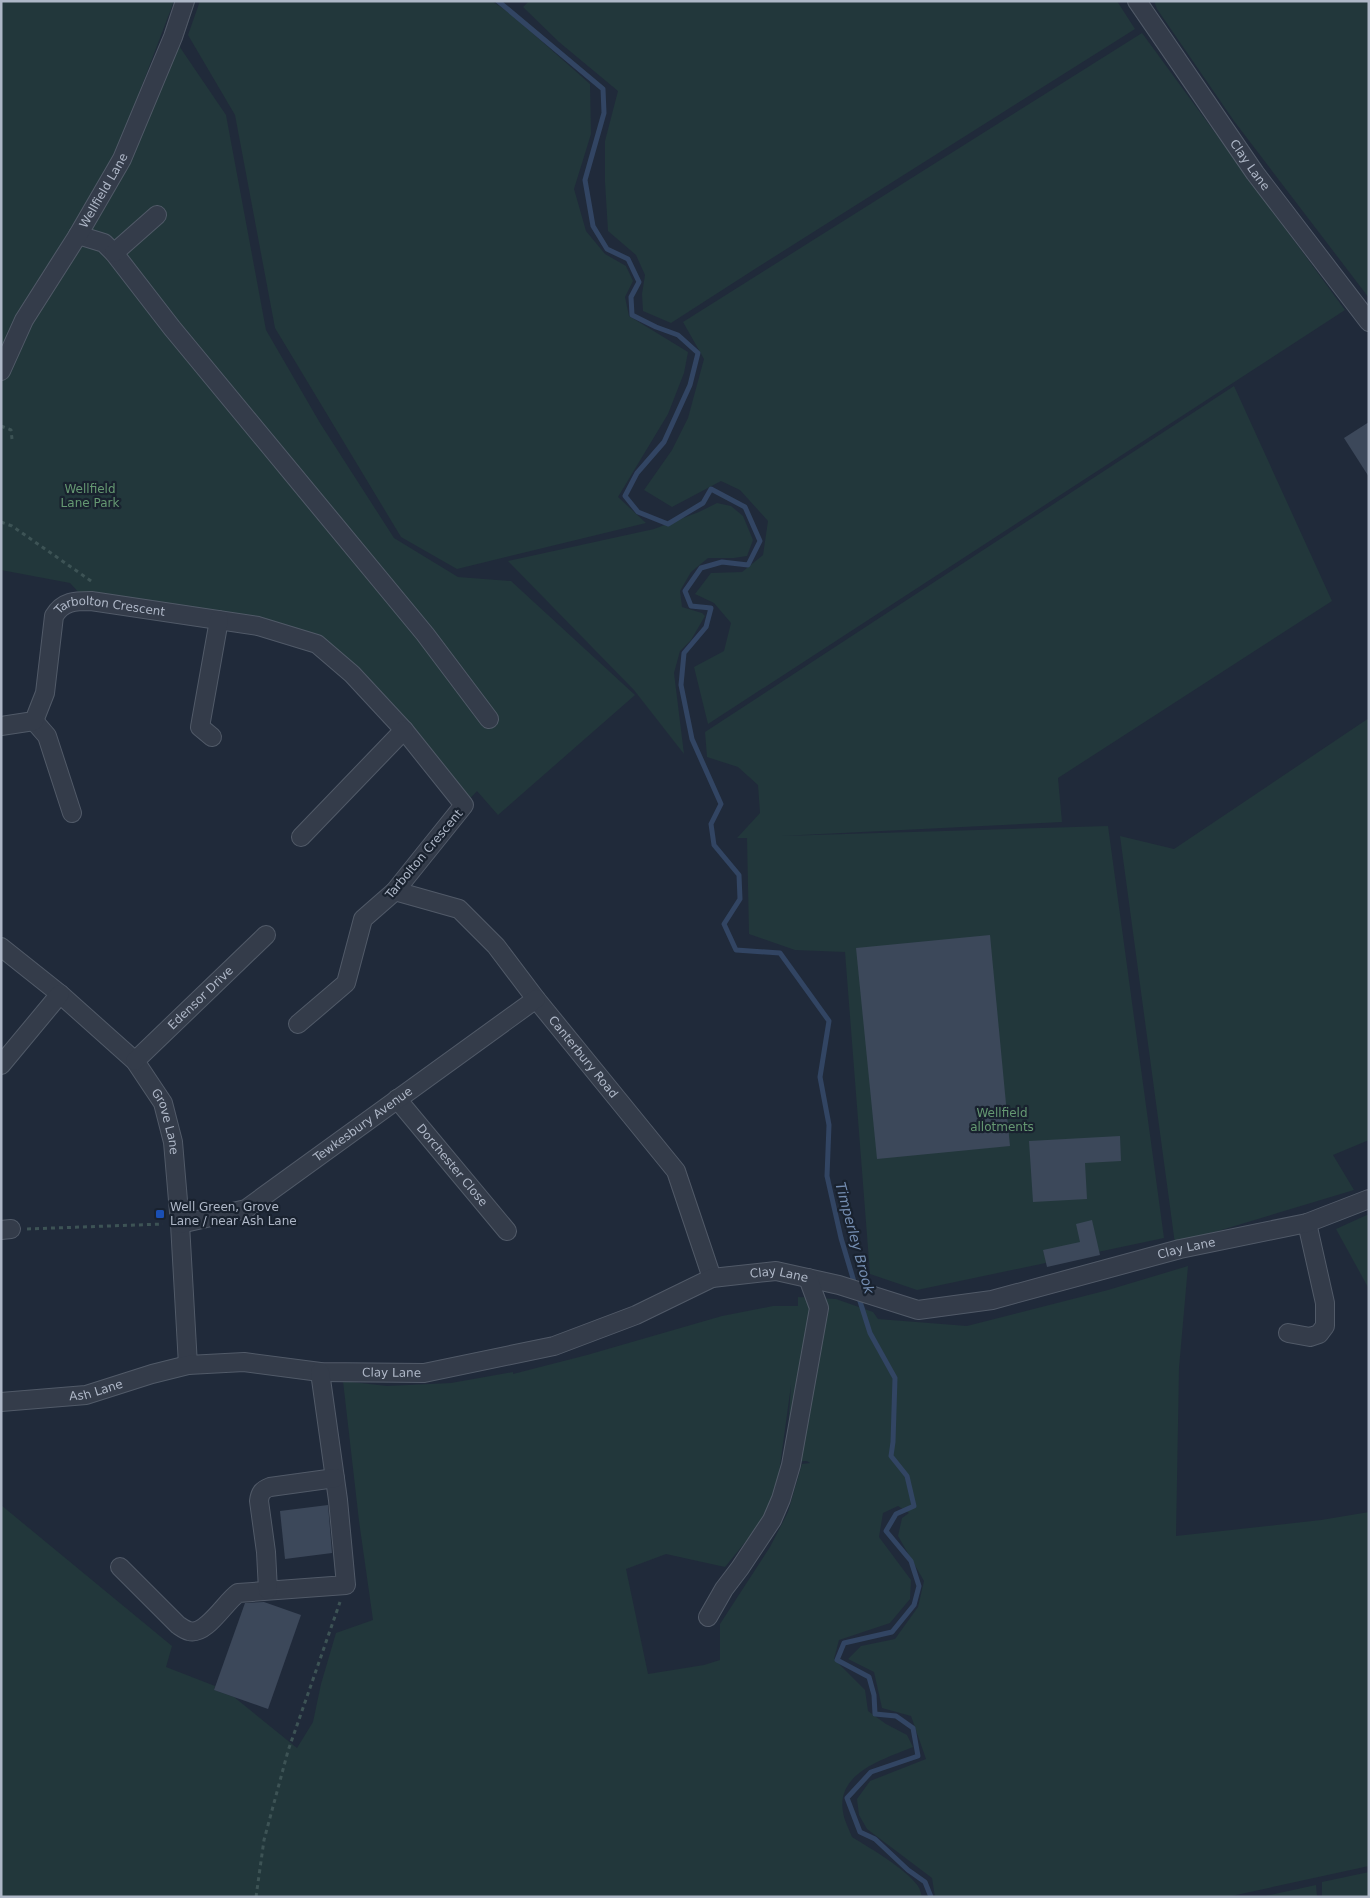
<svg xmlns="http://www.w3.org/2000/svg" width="1370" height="1898" font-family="'DejaVu Sans',sans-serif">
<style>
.green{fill:#22373b;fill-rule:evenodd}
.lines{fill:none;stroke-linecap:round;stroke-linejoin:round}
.stream{stroke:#324563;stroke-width:5}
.building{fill:#3c485a}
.minor-casing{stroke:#515a68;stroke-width:20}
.path{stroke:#3d5355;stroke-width:3;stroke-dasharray:4 4;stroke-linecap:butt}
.minor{stroke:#343c4a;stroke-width:18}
.transit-dot{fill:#1a4fb4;stroke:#19222f;stroke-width:2}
.labels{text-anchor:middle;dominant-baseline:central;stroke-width:4.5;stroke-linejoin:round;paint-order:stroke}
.street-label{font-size:12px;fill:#aeb7c7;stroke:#19222f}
.park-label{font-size:12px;fill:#659872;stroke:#19222f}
.poi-label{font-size:12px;fill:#aeb7c7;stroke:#19222f;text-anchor:start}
.water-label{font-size:14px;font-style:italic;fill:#748db1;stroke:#19222f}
</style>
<rect width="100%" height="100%" fill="#202a3a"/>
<!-- green -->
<g class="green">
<path d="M1 1H174L116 154 70 233 31 292 1 357Z"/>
<path d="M200 1H492L512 15 590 84 591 134 574 189 586 231 605 254 626 266 633 281 625 297 629 316 688 352 684 373 668 414 618 497 646 523 457 569 401 537 275 328 235 115 188 35Z"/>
<path d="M529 1H1117L1135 29 758 267 671 323 643 311 642 294 645 275 636 255 608 231 605 182V141L618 91 559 42 523 7Z"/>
<path d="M1154 1H1369V298L1234 121 1157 9Z"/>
<path d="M1142 33 1345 310 708 724 694 667 724 651 731 623 714 603 695 594 711 573 742 572 763 555 768 521 740 490 721 481 672 507 644 490 672 450 688 418 704 359 683 322Z"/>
<path d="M173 37 226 115 266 330 320 423 394 538 458 577 511 581 635 695 498 815 477 791 464 805 317 644 82 596 70 583 1 570V371L78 235Z"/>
<path d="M1234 386 1332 601 1058 778 1062 822 781 836 1108 826 1164 1238 917 1290 870 1274 845 952 795 950 749 934 747 838H737L760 813 758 785 738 767 707 757 705 732Z"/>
<path d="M717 503 731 506 743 516 753 540 747 556 734 558H708L691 572 680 591 682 607 702 613 705 616 691 640 680 651 674 673 684 754 634 690 508 561 654 529 699 512Z"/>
<path d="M1369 718V1140L1333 1155 1354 1190 1175 1244 1120 836 1174 849Z"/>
<path d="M1369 1214V1289L1336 1229Z"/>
<path d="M1188 1266 1179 1368 1176 1536 1321 1520 1369 1512V1866L1227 1897H935L932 1878 867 1829 859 1815 857 1799 870 1781 926 1759 911 1716 882 1708 874 1672 848 1659 861 1646 895 1639 918 1607 924 1581 898 1536 902 1518 909 1513 898 1506 883 1513 879 1537 911 1580 910 1599 890 1623 839 1640 834 1659 865 1690 868 1711 886 1724 907 1735 913 1747C885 1759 836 1772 843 1812 844 1820 849 1829 852 1837 870 1848 906 1869 918 1886 920 1889 921 1893 922 1897H1V1505L172 1646 166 1667 215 1686 214 1690 234 1697 297 1748 313 1722 321 1684 336 1633 373 1620 359 1521 343 1381 387 1386 451 1383 513 1372V1374L587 1355 722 1316 773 1306H798V1297L836 1299 873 1312 878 1319 967 1326 1108 1290ZM791 1385 786 1462 807 1461 810 1463 802 1464 788 1512 770 1547 720 1624V1660L704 1665 648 1674 626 1569 666 1554 725 1567 756 1529 766 1512 777 1488Z"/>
<path d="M1369 1872V1897H1322V1882Z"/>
<path d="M1316 1885 1317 1897H1261Z"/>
</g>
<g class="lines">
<!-- stream -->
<g class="stream">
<path d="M498 1 603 89 604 113 585 180 593 226 607 249 628 259 639 282 631 297 632 315 656 327 678 335 698 353 690 385 664 442 637 473 625 496 638 512 668 524 703 503 711 489 745 507 760 541 748 565 722 562 701 568 685 591 691 606 711 608 706 627 684 653 681 685 692 739 721 804 711 824 714 845 739 875 740 899 724 924 736 950 780 953 829 1021 820 1077 829 1125 827 1176 841 1238 855 1285"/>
<path d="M858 1295 870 1333 895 1378 893 1442 891 1456 907 1476 914 1506 896 1514 886 1531 911 1561 919 1586 914 1605 892 1632 844 1643 837 1660 869 1677 874 1695 875 1714 896 1716 913 1728 918 1756 871 1772 847 1798 860 1832 875 1839 908 1870 925 1882 931 1897"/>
</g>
</g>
<!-- building -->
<g class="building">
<path d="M1369 422V477L1344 438Z"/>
<path d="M990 935 1010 1146 877 1159 856 948Z"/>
<path d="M1120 1136 1121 1161 1085 1163 1087 1199 1033 1202 1029 1141Z"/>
<path d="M1092 1220 1100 1255 1047 1267 1043 1250 1080 1242 1076 1224Z"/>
<path d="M328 1505 332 1553 285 1559 280 1511Z"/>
<path d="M264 1602 301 1615 268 1709 214 1690 245 1603Z"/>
</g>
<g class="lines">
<!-- minor casing -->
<g class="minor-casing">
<g id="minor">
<path id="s1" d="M1137 1 1255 173 1369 322"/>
<path d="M78 235 104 243 114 253 172 328 425 634 489 719"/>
<path d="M114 253 157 215"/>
<path id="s2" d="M1 371 24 320 78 235 122 159 173 37 185 1"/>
<path d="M34 721 47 736 72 813"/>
<path id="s3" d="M1 726 34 721 45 693 54 616C63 601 75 601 91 601L258 626 317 644 352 674 404 730 464 805 395 891 363 919 346 983 298 1024"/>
<path d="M212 737 200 727 219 620"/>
<path d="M301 837 404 730"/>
<path id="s4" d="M395 891 459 909 496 946 536 999 676 1171 712 1278"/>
<path id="s5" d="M1 947 60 994 135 1061 163 1103 173 1142 180 1224 188 1365"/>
<path id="s6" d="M135 1061 266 935"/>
<path d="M1 1065 60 994"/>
<path id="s7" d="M397 1099 507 1231"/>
<path id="s8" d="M180 1224 246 1209 536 999"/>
<path d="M1 1230 11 1229"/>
<path d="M1288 1333 1310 1337 1319 1334 1325 1326V1303L1307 1223"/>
<path id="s9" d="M1 1402 86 1395 152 1374 188 1365 244 1362 320 1372 424 1373 554 1346 636 1315 712 1278 776 1271 839 1285 918 1310 992 1300 1180 1249 1307 1223 1369 1199"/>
<path d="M120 1567 178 1625C181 1627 185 1630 189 1631 206 1636 225 1602 238 1593L346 1585 338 1500 320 1372"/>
<path d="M268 1590 266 1552 259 1501C260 1493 262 1490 270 1487L335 1478"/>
<path d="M708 1617 724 1589 740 1568 772 1520 781 1499 791 1465 819 1308 808 1278"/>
</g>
</g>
<!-- path -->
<g class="path">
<path d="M1 426 11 430 12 439"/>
<path d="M1 522 12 526 94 583"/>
<path d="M27 1229 163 1224"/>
<path d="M256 1897 264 1840 288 1751 340 1602"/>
</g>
<!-- minor -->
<use href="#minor" class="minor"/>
</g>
<!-- markers -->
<rect class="transit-dot" x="155" y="1209" width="10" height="10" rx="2.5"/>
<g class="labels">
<!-- street labels -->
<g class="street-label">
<text stroke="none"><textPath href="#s1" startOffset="199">Clay Lane</textPath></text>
<text stroke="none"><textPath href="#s2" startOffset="208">Wellfield Lane</textPath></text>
<text stroke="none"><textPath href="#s3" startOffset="202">Tarbolton Crescent</textPath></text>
<text transform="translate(424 854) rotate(-50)">Tarbolton Crescent</text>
<text stroke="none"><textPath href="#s6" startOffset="91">Edensor Drive</textPath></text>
<text stroke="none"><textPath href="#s4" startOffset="260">Canterbury Road</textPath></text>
<text stroke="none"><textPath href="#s5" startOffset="245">Grove Lane</textPath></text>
<text stroke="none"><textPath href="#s8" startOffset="212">Tewkesbury Avenue</textPath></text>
<text stroke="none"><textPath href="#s7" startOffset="86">Dorchester Close</textPath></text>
<text stroke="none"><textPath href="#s9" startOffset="1221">Clay Lane</textPath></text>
<text stroke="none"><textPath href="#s9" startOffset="801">Clay Lane</textPath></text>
<text stroke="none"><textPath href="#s9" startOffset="396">Clay Lane</textPath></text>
<text stroke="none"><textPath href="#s9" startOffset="96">Ash Lane</textPath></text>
</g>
<!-- park labels -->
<g class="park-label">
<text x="90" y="489">Wellfield<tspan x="90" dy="14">Lane Park</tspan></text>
<text x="1002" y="1113">Wellfield<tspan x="1002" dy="14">allotments</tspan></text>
</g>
<!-- poi labels -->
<g class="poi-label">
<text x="170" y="1207">Well Green, Grove<tspan x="170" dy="14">Lane / near Ash Lane</tspan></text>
</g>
<!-- water labels -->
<g class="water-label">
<text transform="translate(855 1238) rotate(75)">Timperley Brook</text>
</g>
</g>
<!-- border -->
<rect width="1370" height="1898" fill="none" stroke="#aeb7c7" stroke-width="5"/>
</svg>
